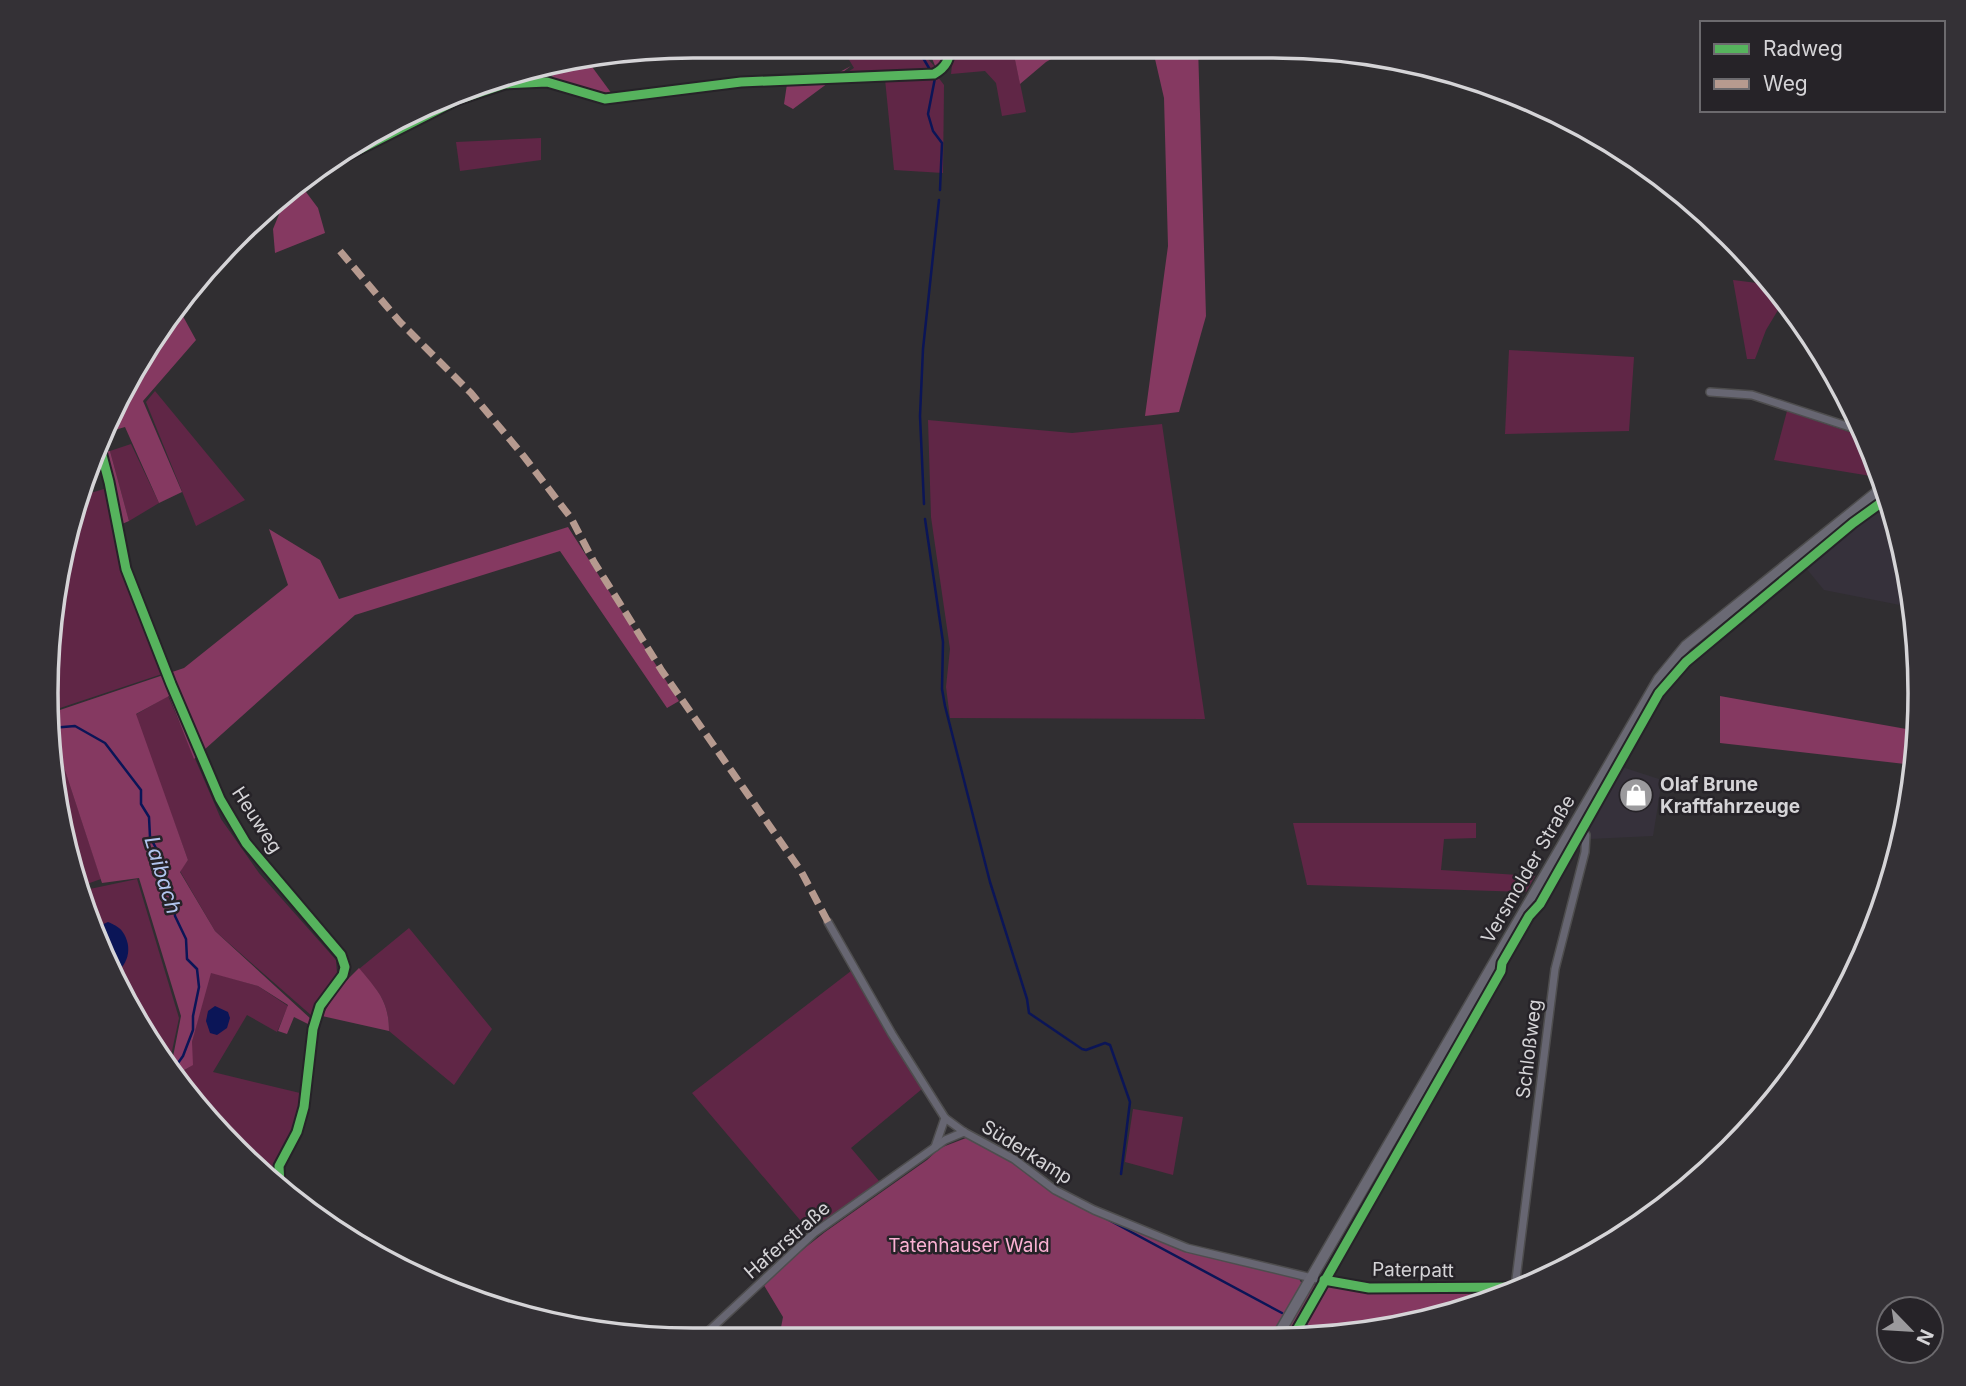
<svg xmlns="http://www.w3.org/2000/svg" width="1966" height="1386" font-family="Inter,sans-serif">
<style>
.built{fill:#36313b}
.green{fill:#602646}
.forest{fill:#853961}
.water{fill:#0b1557}
.lines{fill:none;stroke-linecap:round;stroke-linejoin:round}
.stream{stroke:#0b1557;stroke-width:2.5}
.street-casing{stroke:#4e4d4e;stroke-width:10}
.secondary-casing{stroke:#4e4d4e;stroke-width:13}
.street{stroke:#676672;stroke-width:7}
.secondary{stroke:#6a6974;stroke-width:10}
.quiet{stroke:#b69a8f;stroke-width:7;stroke-dasharray:14 7;stroke-linecap:butt}
.cycleway-casing{stroke:#262328;stroke-width:13}
.cycleway{stroke:#56b35d;stroke-width:9}
.labels{text-anchor:middle;dominant-baseline:central;stroke-width:5;stroke-linejoin:round;paint-order:stroke}
.poi-label{font-size:19px;font-weight:bold;fill:#d5d4d7;stroke:#262328;text-anchor:start}
.street-label{font-size:19px;fill:#d5d4d7;stroke:#262328}
.park-label{font-size:19px;fill:#fab1d3;stroke:#262328}
.water-label{font-size:21px;font-style:italic;fill:#b2c5ef;stroke:#262328}
.rim{fill:none;stroke:#d5d4d7;stroke-width:3.5}
</style>
<rect width="100%" height="100%" fill="#302e31"/>
<!-- built -->
<g class="built">
<path d="M1890 500 1915 608 1824 590 1806 568 1857 524Z"/>
<path d="M1619 766 1662 780 1653 836 1590 839 1586 825Z"/>
</g>
<!-- green -->
<g class="green">
<path d="M858 46H933L928 59 935 67 921 71 843 75 854 68 848 58Z"/>
<path d="M954 46H1023L1014 54 1026 112 1002 116 996 83 985 71 951 74Z"/>
<path d="M938 77 944 85 943 173 894 170 885 79Z"/>
<path d="M541 138V160L460 171 456 142Z"/>
<path d="M1733 280 1773 285 1784 300 1766 330 1755 359H1747Z"/>
<path d="M1509 350 1634 357 1629 431 1505 434Z"/>
<path d="M155 391 245 500 196 526 146 402Z"/>
<path d="M1787 411 1864 437 1883 478 1774 460Z"/>
<path d="M928 420 1072 433 1162 424 1205 719 950 718 946 687 950 649 931 517Z"/>
<path d="M131 444 159 503 129 521 110 451Z"/>
<path d="M107 488 128 581 162 674 51 711V609L81 496Z"/>
<path d="M168 696 221 819 259 873 336 960 337 973 312 1016 215 931 180 871 188 860 135 715Z"/>
<path d="M51 734H53L101 879 84 885 51 778Z"/>
<path d="M1293 823H1476V838L1444 839 1441 870 1535 876 1526 892 1307 885Z"/>
<path d="M137 879 179 1018 169 1065 112 979 85 890Z"/>
<path d="M409 928 492 1029 454 1085 389 1031C389 1001 378 991 359 969Z"/>
<path d="M851 971 922 1089 851 1148 879 1181 811 1233 692 1093Z"/>
<path d="M210 972 258 986 288 1006 277 1032 247 1015 213 1072 300 1093 295 1127 276 1169 274 1184 206 1120 177 1076 192 1065V1042Z"/>
<path d="M1133 1109 1183 1117 1173 1175 1125 1162Z"/>
</g>
<!-- forest -->
<g class="forest">
<path d="M935 46H947L946 57 936 68 931 56Z"/>
<path d="M1024 46H1074L1046 62 1020 84 1014 55Z"/>
<path d="M1152 46H1198L1206 316 1179 412 1145 416 1168 246 1164 98Z"/>
<path d="M587 60 612 94 598 93 550 77 552 64Z"/>
<path d="M851 66 793 109 784 104 787 84 819 83Z"/>
<path d="M300 184 318 208 325 233 275 253 273 229 287 195Z"/>
<path d="M179 309 196 340 143 401 182 492 159 503 125 427 101 434Z"/>
<path d="M110 451 129 521 122 524 105 452Z"/>
<path d="M568 527 679 701 667 708 560 551 355 615 194 759 169 696 136 714 188 860 180 872 215 931 312 1020 310 1025 294 1017 287 1034 278 1031 288 1005 258 986 211 973 192 1042 193 1065 176 1075 171 1067 181 1016 139 878 102 883 53 734H51V713L184 668 288 585 269 529 320 560 339 599Z"/>
<path d="M1720 696 1912 730 1905 764 1720 743Z"/>
<path d="M359 968C378 991 389 1001 389 1031L322 1016 338 989Z"/>
<path d="M966 1138 1014 1162 1051 1192 1103 1217 1186 1251 1299 1279 1302 1284 1312 1286 1319 1283 1370 1293 1494 1294 1358 1335 779 1338 783 1317 762 1282 825 1232 927 1160 940 1148Z"/>
</g>
<!-- water -->
<g class="water">
<path d="M108 922C113 924 119 927 122 931 134 947 128 968 111 975L98 932 99 926Z"/>
<path d="M215 1006 228 1012 230 1018 227 1028 217 1035 210 1033 206 1021 208 1011Z"/>
</g>
<g class="lines">
<!-- stream -->
<g class="stream">
<path d="M916 46 929 68"/>
<path d="M935 78 928 114 933 131 942 143 940 190"/>
<path d="M924 504 920 416 923 349 939 200"/>
<path d="M925 519 943 642 942 689 945 706 990 882 1027 999 1029 1013 1082 1049 1086 1050 1105 1043 1110 1045 1130 1102 1121 1174"/>
<path d="M51 728 75 726 105 743 141 790V804L149 817 150 837 164 863 167 889 174 905 175 916 186 939 187 959 197 969 199 987 193 1016V1030L183 1056 173 1070"/>
<path d="M1107 1219 1282 1313"/>
<path d="M1302 1324 1317 1330 1358 1335"/>
</g>
<!-- street casing -->
<g class="street-casing">
<g id="street">
<path d="M547 82 548 65"/>
<path d="M311 174 457 100 505 84 547 82 605 99 741 82 934 74C947 67 949 59 951 46"/>
<path d="M1710 392 1752 395 1862 431"/>
<path d="M98 440 109 482 126 569 171 684 220 799 246 843 341 955 345 967 343 975 320 1006 313 1029 304 1107 297 1132 279 1166 280 1185 288 1196"/>
<path d="M828 922 892 1034 945 1118 964 1132 1014 1159 1055 1190 1094 1210 1187 1248 1312 1278 1369 1288 1515 1287 1555 969 1585 852 1586 835 1576 821"/>
<path d="M935 1147 945 1118"/>
<path d="M700 1339 814 1233 945 1140 964 1132"/>
</g>
</g>
<!-- secondary casing -->
<g class="secondary-casing">
<path id="secondary" d="M1278 1335 1659 679 1686 646 1886 485"/>
</g>
<!-- street -->
<use href="#street" class="street"/>
<!-- secondary -->
<use href="#secondary" class="secondary"/>
<!-- quiet -->
<path class="quiet" d="M340 251 400 322 471 393 522 454 571 518 594 562 662 671 801 871 828 922"/>
<!-- cycleway casing -->
<g class="cycleway-casing">
<g id="cycleway">
<path d="M311 174 457 100 505 84 547 82 605 99 741 82 934 74C947 67 949 59 951 46"/>
<path d="M98 440 109 482 126 569 171 684 220 799 246 843 341 955 345 967 343 975 320 1006 313 1029 304 1107 297 1132 279 1166 280 1185 288 1196"/>
<path d="M1324 1280 1369 1288 1516 1287"/>
<path d="M1294 1335 1501 971 1502 963 1529 916 1540 904 1659 693 1686 662 1853 523 1889 497"/>
</g>
</g>
<!-- cycleway -->
<use href="#cycleway" class="cycleway"/>
</g>
<!-- icons -->
<defs>
<g id="shop-disc" transform="scale(1.75)"><circle r="9.5" fill="#9b9a9d" stroke="#262328"/><path d="M-5-2.5h2.3a2.7 3.5 0 0 1 5.4 0H5L5.5 6h-11ZM-1.5-2.5h3a1.5 2.3 0 0 0-3 0Z" fill="#fff"/></g>
</defs>
<g fill-rule="evenodd">
<use href="#shop-disc" x="1636" y="795"/>
</g>
<g class="labels">
<!-- poi labels -->
<g class="poi-label">
<text x="1660" y="784">Olaf Brune<tspan x="1660" dy="22">Kraftfahrzeuge</tspan></text>
</g>
<!-- street labels -->
<g class="street-label">
<text transform="translate(257 820) rotate(57)">Heuweg</text>
<text transform="translate(1528 869) rotate(-60)">Versmolder Straße</text>
<text transform="translate(1529 1049) rotate(-83)">Schloßweg</text>
<text transform="translate(1027 1152) rotate(32)">Süderkamp</text>
<text transform="translate(787 1240) rotate(-41)">Haferstraße</text>
<text transform="translate(1413 1270) rotate(1)">Paterpatt</text>
</g>
<!-- park labels -->
<g class="park-label">
<text x="969" y="1245">Tatenhauser Wald</text>
</g>
<!-- water labels -->
<g class="water-label">
<text transform="translate(163 875) rotate(73)">Laibach</text>
</g>
</g>
<!-- crop -->
<path d="M0 0H1966V1386H0ZM693 58H1273A635 635 0 0 1 1908 693V693A635 635 0 0 1 1273 1328H693A635 635 0 0 1 58 693V693A635 635 0 0 1 693 58Z" fill="#343136" fill-rule="evenodd"/>
<path class="rim" d="M693 58H1273A635 635 0 0 1 1908 693V693A635 635 0 0 1 1273 1328H693A635 635 0 0 1 58 693V693A635 635 0 0 1 693 58Z"/>
<!-- legend -->
<rect x="1700" y="21" width="245" height="91" fill="#262328" stroke="#6c6a6e" stroke-width="2"/>
<rect x="1714" y="44" width="35" height="10" fill="#56b35d" stroke="#6c6a6e" stroke-width="2"/>
<text x="1763" y="56" font-size="21" fill="#d5d4d7">Radweg</text>
<rect x="1714" y="79" width="35" height="10" fill="#b69a8f" stroke="#6c6a6e" stroke-width="2"/>
<text x="1763" y="91" font-size="21" fill="#d5d4d7">Weg</text>
<!-- north arrow -->
<g transform="translate(1910 1330) rotate(115)"><circle r="33" fill="#262328" stroke="#6c6a6e" stroke-width="2"/>
<path d="M0-5L12 26L0 18L-12 26Z" fill="#9b9a9d"/>
<text y="-10" font-size="19" font-weight="bold" text-anchor="middle" fill="#d5d4d7">N</text>
</g>
</svg>
